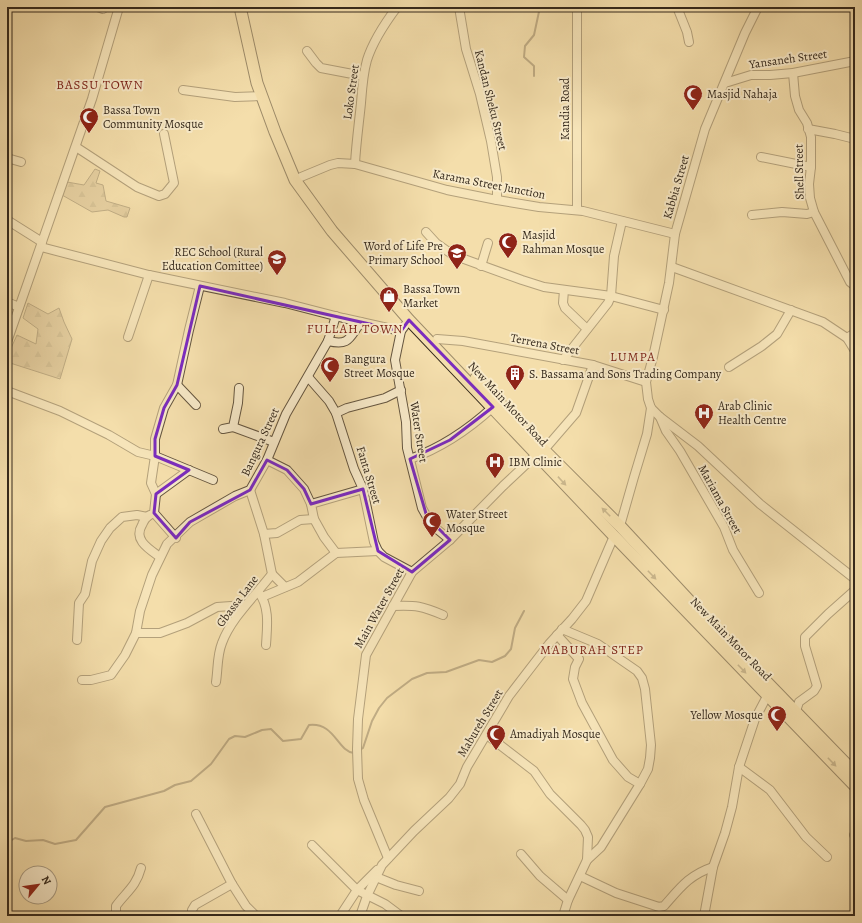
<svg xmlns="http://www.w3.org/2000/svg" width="862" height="923" font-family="Alegreya,serif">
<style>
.forest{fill:url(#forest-firs);stroke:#847458}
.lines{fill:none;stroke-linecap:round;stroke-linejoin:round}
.stream{stroke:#817055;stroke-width:2}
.minor-casing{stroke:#655640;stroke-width:10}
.highway-casing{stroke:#35291c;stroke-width:13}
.minor{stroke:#f8eac9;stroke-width:8}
.highway{stroke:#f4deac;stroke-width:11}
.oneway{fill:#948464}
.marked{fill:none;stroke:#7b2cbf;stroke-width:3;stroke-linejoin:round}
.labels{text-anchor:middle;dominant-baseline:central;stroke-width:4;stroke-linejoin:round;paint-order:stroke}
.street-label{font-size:12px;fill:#35291c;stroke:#f8eac9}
.poi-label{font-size:12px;fill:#35291c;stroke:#f8eac9;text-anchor:start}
.neighbourhood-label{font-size:13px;letter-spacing:1px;fill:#7a1f14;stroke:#f8eac9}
</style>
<defs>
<pattern id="forest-firs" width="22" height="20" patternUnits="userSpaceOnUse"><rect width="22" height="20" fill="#d4bf94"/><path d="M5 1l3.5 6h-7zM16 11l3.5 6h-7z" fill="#b7a47f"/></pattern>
</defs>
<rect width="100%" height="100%" fill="#f4deac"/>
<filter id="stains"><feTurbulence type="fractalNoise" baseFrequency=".005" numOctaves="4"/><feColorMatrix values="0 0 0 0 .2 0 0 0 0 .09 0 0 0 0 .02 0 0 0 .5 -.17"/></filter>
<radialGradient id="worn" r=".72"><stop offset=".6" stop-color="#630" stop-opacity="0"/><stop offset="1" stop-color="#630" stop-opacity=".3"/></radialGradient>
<!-- forest -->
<g class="forest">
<path d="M95 169 100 171 96 183 103 185 106 201 130 208 127 217H124L108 210 92 212 62 195 67 182 84 185Z"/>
<path d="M28 303 48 314 59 308 64 322 72 339 60 379 7 362V357L17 335 36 344 38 329 23 318Z"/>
</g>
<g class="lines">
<!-- stream -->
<g class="stream">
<path d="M534 76V66L524 57 525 46 534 35 540 7"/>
<path d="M360 750 363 748 372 721 379 708 387 698 412 679 427 673 446 672 479 660 492 662 505 656 511 649 515 628 524 611"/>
<path d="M7 843 15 838 26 841 43 840 55 844 76 840 105 807 164 791 175 785 191 781 211 764 229 739 235 736 245 737 262 730 271 729 283 741 301 739 309 725C335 722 337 751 354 753"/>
</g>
<!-- minor casing -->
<g class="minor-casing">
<g id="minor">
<path d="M98 7 103 9"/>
<path d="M459 7 466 49 480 94 491 141 497 177V200"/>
<path d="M677 7 687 32 689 42"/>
<path d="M758 7 745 33 705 129 675 234 669 283 653 357 646 382 648 399 651 408 660 417 698 446 760 504 855 579"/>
<path d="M307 51 316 63 321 68 363 76"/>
<path d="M793 73 795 96 799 110 807 123 811 137V167L809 184 810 198 814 212 850 282 855 286"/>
<path d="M725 83 751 75H770L793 73 855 61"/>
<path d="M183 90 235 97 262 96"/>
<path d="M808 129 835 134 855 139"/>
<path d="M76 147 137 187 159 196 165 194 174 183 164 134"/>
<path d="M761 157 811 167"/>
<path d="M7 158 21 162"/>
<path d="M355 164C356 144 359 123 361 103 362 89 363 74 367 60 373 41 385 23 397 7"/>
<path d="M301 177 330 165 338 163 355 164 447 190 497 200 539 207 583 211 675 234"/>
<path d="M577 210V7"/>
<path d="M752 215 782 212 807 214 814 212"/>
<path d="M7 220 42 242"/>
<path d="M426 232 436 243 453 255 522 280 544 287 611 296 664 310"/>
<path d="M41 247 149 275 285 303 343 318 401 331"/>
<path d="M481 266 488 243"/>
<path d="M672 267 823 322 847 338 855 351"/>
<path d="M564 290 563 303 565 308 587 329"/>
<path d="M7 302 19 307"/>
<path d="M409 320 401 331 395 360 406 422 407 448 422 508 427 517 432 525 450 540"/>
<path d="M128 337 149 275"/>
<path d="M847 338 855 333"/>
<path d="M437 339 463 341 593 365 646 382"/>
<path d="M328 341C350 346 349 338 361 322"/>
<path d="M7 342 92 99 119 7"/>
<path d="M563 360 608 303 611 296 614 256 622 221"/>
<path d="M729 367 762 346 777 334 791 310"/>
<path d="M308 377 329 401 336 413 354 469 363 489 374 542 378 551 384 557 412 572"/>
<path d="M177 385 196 405"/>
<path d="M7 391 60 411 109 435 138 452 155 456 213 480"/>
<path d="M336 413 347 408 385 398 401 390"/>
<path d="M660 417 666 431 680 451 724 527 733 550 759 593"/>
<path d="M233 427 274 442"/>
<path d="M223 429 233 427 238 403 239 388"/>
<path d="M544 450 576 413 593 365"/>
<path d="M410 459C441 448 469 429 493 407"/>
<path d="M267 460 287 470 304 489 311 504 314 519 324 537 336 553"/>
<path d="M156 494 189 470"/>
<path d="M311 504 363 489"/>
<path d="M150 515C145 517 144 521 142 525 133 540 149 549 160 557"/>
<path d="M620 526 634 477 647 434 651 408"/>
<path d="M264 534 277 533 300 520 314 519"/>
<path d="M176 538 154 513 156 494 151 483 155 456V439L164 408 177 385 189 330 200 286"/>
<path d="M272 574 285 587"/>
<path d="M259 593C270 607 267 628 266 645"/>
<path d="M262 597 298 582 336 553 378 551"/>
<path d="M393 606C416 605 422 606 443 615"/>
<path d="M562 629 598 644 637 671 642 678 645 689 651 745 650 758 648 769 640 784 601 847 587 860"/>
<path d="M136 633 140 611 152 575 167 544 190 522 235 496 250 490 267 460 286 414 328 341 336 316"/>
<path d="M557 635 579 659 575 667 573 679 582 703 613 760 628 777 640 784"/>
<path d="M77 640 79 603 85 594 92 561 101 541 110 528 122 517 137 515 147 517"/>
<path d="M82 680H91L111 675 125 655 136 633H160L187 623 217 607 245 605"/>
<path d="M216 682C218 669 217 655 222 643 231 618 256 595 272 574L264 534 250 490"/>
<path d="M796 711 799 702 814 691 817 686 805 646V637L828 614 855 590"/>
<path d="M487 735 534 771 550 794 581 825 585 830 588 837 587 860 568 900 563 916"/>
<path d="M739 767 770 790 806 837 827 857"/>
<path d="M196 814 232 884 246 906 256 916"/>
<path d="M854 835H855"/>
<path d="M312 845 357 890 385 904 401 916"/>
<path d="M521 854 540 876 568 900"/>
<path d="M388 858 364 800 358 779 357 749 358 719 366 655 412 572 450 540 503 486 537 454"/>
<path d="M580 876 616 893 659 907 664 906C680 888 689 875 713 867"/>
<path d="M376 877 396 885 419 891"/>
<path d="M116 916V906C126 892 136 887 141 868"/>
<path d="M192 916V910L195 905 232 884"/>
<path d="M340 916 357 890 377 870"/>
<path d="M360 916 367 896 382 865 414 831 449 798 460 784 467 767 509 696 549 644 572 619 586 601 614 536"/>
<path d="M704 916 713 867 725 833 732 807 739 767 755 719 765 700 771 692"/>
</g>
</g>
<!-- highway casing -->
<g class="highway-casing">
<g id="highway">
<path d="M240 7 257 83 275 132 295 180 332 231 409 320 614 536 855 786"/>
<path d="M476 378 544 450 620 526 722 636 855 773"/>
</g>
</g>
<!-- minor -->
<use href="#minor" class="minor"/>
<!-- highway -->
<use href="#highway" class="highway"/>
</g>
<!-- one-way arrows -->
<defs><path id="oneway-solid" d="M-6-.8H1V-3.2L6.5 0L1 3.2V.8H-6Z"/></defs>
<g class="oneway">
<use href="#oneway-solid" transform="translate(562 481) rotate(47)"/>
<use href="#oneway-solid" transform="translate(606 512) rotate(-135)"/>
<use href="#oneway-solid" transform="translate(652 575) rotate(46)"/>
<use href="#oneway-solid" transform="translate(742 669) rotate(46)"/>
<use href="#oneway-solid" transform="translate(832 762) rotate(46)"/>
</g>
<!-- marked area -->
<path d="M0 0H862V923H0ZM200 286 401 331 409 320 493 407 450 440 410 459 427 517 450 540 412 572 378 551 363 489 311 504 304 489 287 470 267 460 250 490 190 522 176 538 154 513 156 494 189 470 155 456V439L164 408 177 385Z" fill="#f4deac" fill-opacity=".55" fill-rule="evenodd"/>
<path class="marked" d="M200 286 401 331 409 320 493 407 450 440 410 459 427 517 450 540 412 572 378 551 363 489 311 504 304 489 287 470 267 460 250 490 190 522 176 538 154 513 156 494 189 470 155 456V439L164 408 177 385Z"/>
<!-- icons -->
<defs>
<g id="mosque-pin" transform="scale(1)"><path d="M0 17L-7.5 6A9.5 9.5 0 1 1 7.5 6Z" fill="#8f2418" stroke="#f8eac9"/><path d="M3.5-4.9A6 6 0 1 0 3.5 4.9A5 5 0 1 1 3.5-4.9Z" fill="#fff"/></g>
<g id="school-pin" transform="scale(1)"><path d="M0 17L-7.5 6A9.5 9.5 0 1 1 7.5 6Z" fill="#8f2418" stroke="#f8eac9"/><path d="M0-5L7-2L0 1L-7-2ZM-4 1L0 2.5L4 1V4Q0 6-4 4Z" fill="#fff"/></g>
<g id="shop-pin" transform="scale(1)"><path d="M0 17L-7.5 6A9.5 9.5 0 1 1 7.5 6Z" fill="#8f2418" stroke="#f8eac9"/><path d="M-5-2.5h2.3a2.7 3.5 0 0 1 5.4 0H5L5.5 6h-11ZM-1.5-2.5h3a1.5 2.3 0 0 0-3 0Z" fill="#fff"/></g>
<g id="building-pin" transform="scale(1)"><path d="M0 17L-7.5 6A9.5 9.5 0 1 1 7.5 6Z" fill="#8f2418" stroke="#f8eac9"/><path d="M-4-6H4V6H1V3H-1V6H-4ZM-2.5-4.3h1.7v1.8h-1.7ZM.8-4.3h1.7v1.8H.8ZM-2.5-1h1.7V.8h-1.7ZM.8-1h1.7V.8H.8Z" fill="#fff"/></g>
<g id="hospital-pin" transform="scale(1)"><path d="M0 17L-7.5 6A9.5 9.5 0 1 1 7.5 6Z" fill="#8f2418" stroke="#f8eac9"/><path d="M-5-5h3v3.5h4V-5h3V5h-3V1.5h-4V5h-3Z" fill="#fff"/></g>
</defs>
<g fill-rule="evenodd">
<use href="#mosque-pin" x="693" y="94"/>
<use href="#mosque-pin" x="89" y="117"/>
<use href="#mosque-pin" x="508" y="242"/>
<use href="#school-pin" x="457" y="253"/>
<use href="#school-pin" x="277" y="259"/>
<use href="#shop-pin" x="389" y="296"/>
<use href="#mosque-pin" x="330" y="366"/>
<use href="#building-pin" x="515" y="374"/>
<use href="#hospital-pin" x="704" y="413"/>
<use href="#hospital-pin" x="495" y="462"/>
<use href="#mosque-pin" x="432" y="521"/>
<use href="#mosque-pin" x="777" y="715"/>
<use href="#mosque-pin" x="496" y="734"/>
</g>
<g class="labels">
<!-- street labels -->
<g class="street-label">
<text transform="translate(788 59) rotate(-8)">Yansaneh Street</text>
<text transform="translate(351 92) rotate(-82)">Loko Street</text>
<text transform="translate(491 100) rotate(76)">Kandan Sheku Street</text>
<text transform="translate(565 109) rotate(-90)">Kandia Road</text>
<text transform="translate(799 172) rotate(-91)">Shell Street</text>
<text transform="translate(489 184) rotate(11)">Karama Street Junction</text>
<text transform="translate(676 187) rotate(-74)">Kabbia Street</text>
<text transform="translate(545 344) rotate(11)">Terrena Street</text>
<text transform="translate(508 404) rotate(47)">New Main Motor Road</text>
<text transform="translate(419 432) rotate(81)">Water Street</text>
<text transform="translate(260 442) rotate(-65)">Bangura Street</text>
<text transform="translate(369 475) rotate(73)">Fanta Street</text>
<text transform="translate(720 499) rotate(61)">Mariama Street</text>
<text transform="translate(237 601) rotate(-53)">Gbassa Lane</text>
<text transform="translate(379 608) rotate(-61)">Main Water Street</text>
<text transform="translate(731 639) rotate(46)">New Main Motor Road</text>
<text transform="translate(480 723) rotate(-59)">Mabureh Street</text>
</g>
<!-- poi labels -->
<g class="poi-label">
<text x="707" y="94">Masjid Nahaja</text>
<text x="103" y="110">Bassa Town<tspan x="103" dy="14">Community Mosque</tspan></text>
<text x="522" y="235">Masjid<tspan x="522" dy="14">Rahman Mosque</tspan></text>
<text x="443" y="246" text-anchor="end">Word of Life Pre<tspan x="443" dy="14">Primary School</tspan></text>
<text x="263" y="252" text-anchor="end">REC School (Rural<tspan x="263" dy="14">Education Comittee)</tspan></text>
<text x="403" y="289">Bassa Town<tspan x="403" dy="14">Market</tspan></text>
<text x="344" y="359">Bangura<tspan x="344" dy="14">Street Mosque</tspan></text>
<text x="529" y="374">S. Bassama and Sons Trading Company</text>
<text x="718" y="406">Arab Clinic<tspan x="718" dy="14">Health Centre</tspan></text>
<text x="509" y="462">IBM Clinic</text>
<text x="446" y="514">Water Street<tspan x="446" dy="14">Mosque</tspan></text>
<text x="763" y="715" text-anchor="end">Yellow Mosque</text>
<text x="510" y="734">Amadiyah Mosque</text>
</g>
<!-- neighbourhood labels -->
<g class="neighbourhood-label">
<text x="100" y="84">BASSU TOWN</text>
<text x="355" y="328">FULLAH TOWN</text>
<text x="633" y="356">LUMPA</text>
<text x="592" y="649">MABURAH STEP</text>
</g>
</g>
<!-- margin -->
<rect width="862" height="923" fill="none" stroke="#f4deac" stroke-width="24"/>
<rect x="8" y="8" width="846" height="907" fill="none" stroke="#35291c" stroke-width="2"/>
<rect x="12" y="12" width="838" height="899" fill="none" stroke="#35291c"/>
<!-- north arrow -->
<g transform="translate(38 885) rotate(61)"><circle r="19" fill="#f8eac9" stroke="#aa9d84"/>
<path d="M0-3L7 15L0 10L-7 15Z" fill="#8f2418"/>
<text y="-6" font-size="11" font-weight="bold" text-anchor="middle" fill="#35291c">N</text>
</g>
<rect width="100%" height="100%" filter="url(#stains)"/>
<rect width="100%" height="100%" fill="url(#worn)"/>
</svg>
